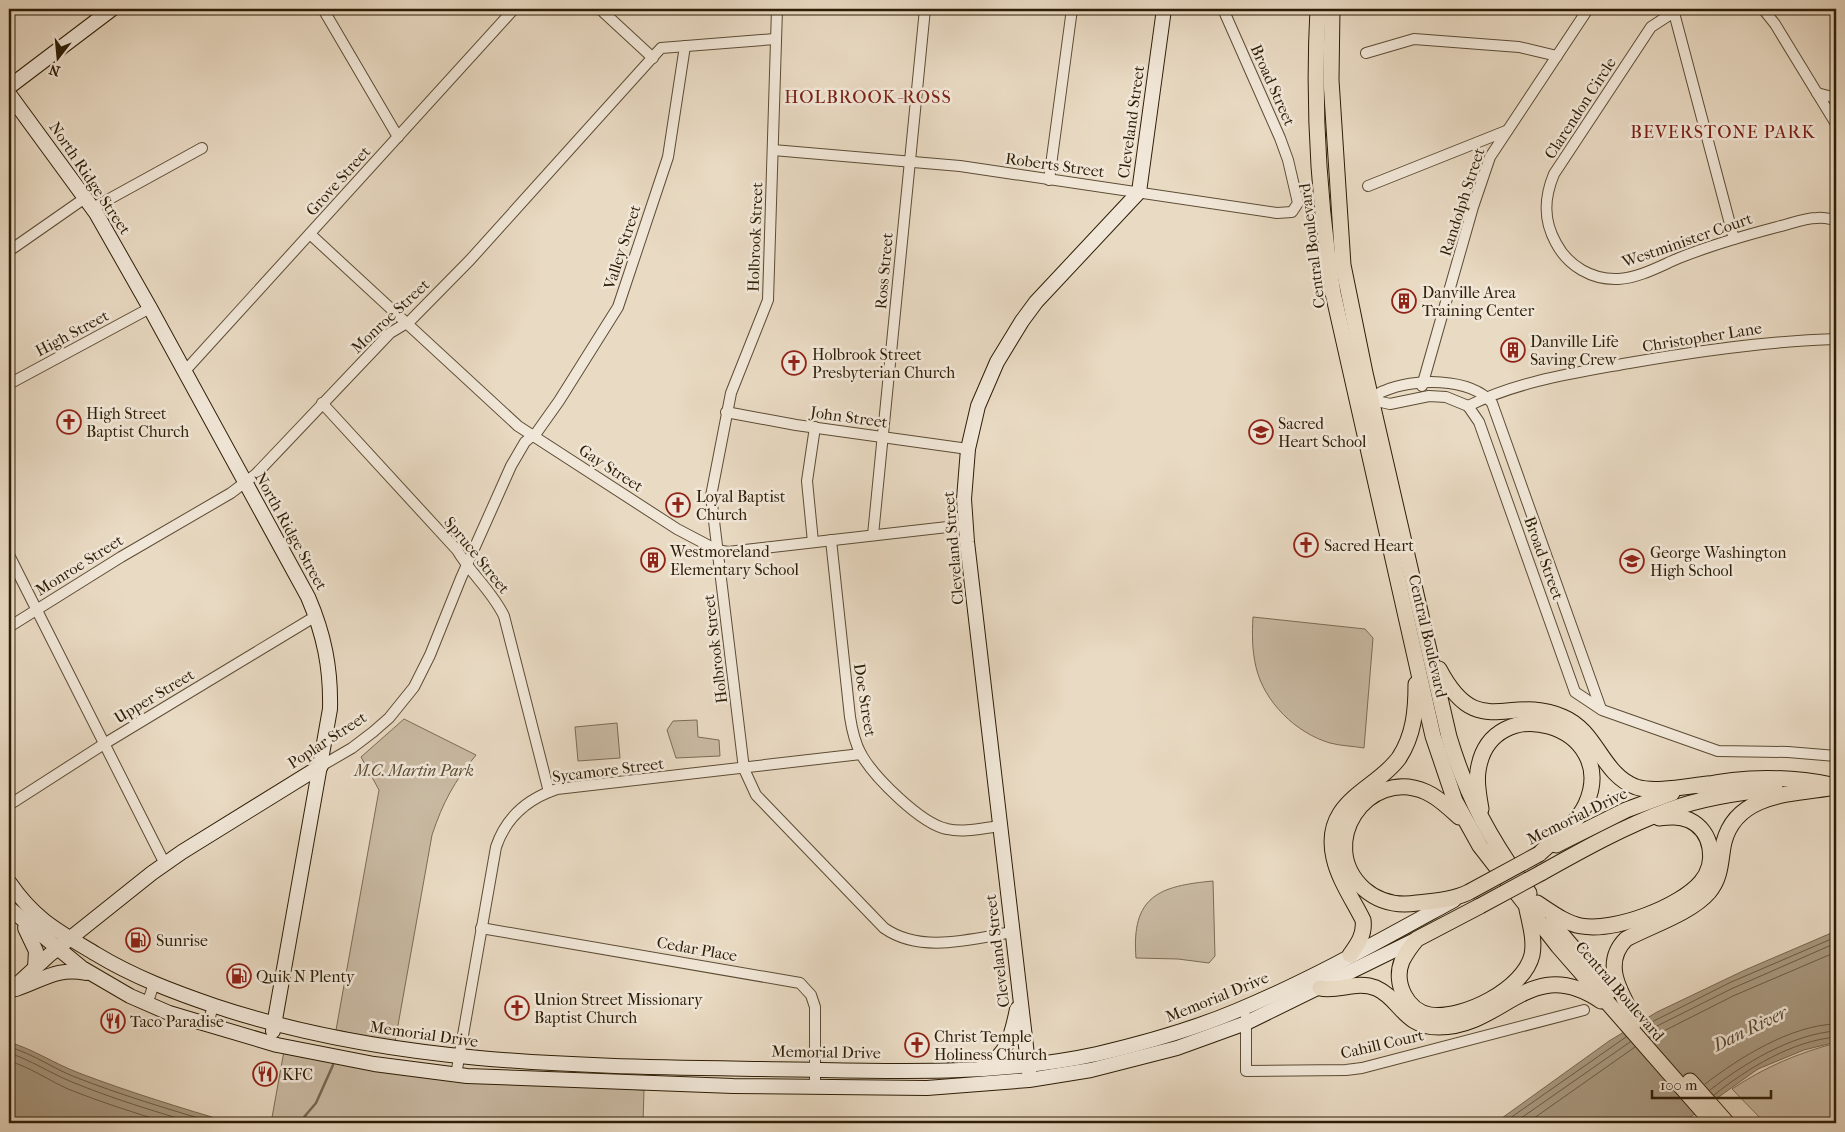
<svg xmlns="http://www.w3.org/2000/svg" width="1845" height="1132" font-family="'IM FELL French Canon',serif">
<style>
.green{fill:#c9baa3;stroke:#7b6c54}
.water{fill:#a99a82;stroke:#776850}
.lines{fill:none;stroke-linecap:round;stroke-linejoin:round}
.shore{stroke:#6b5c44;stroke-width:1}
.stream{stroke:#776850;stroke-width:2.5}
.street-casing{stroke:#5c4c34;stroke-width:12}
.secondary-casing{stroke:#2d1d05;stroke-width:16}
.primary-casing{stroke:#2d1d05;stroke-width:17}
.street{stroke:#f1e7d8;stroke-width:10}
.secondary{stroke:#f1e7d8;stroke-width:14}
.primary{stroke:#e9dac3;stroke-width:15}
.primary-bridge-casing{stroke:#2d1d05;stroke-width:17;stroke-linecap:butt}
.primary-bridge{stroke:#e9dac3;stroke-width:15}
.labels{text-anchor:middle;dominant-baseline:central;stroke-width:5;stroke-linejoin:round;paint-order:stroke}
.street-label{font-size:16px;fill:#2d1d05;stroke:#f1e7d8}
.poi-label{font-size:16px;fill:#2d1d05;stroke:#f1e7d8;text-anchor:start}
.park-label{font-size:16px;font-style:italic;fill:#5c4c34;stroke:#f1e7d8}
.neighbourhood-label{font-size:18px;letter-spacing:1px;fill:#7a1f14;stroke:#f1e7d8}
.water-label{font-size:18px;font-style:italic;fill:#584931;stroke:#f1e7d8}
</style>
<rect width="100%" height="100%" fill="#e9dac3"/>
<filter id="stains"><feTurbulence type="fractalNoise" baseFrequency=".004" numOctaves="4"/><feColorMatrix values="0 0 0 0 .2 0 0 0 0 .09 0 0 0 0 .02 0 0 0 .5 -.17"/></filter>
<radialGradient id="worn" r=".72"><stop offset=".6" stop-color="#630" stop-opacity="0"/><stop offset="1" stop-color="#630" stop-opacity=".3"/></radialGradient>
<!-- green -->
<g class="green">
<path d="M1253 617 1365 629 1373 638 1364 748C1353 746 1341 746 1330 743 1296 733 1264 702 1256 667 1252 650 1252 634 1253 617Z"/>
<path d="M404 719 476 755C454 782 443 802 432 835L395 1042 336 1030 379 790 361 757Z"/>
<path d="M697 720 698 737 719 740 720 756 676 758 667 730 673 721Z"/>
<path d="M617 723 620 758 578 761 575 727Z"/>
<path d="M1213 881 1215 956 1209 963 1178 959 1136 958C1131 896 1159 886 1213 881Z"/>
<path d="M1836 1043V1123H1765L1732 1089C1765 1067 1798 1053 1836 1043Z"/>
<path d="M284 1051 458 1080 644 1090 643 1123H271Z"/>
</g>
<!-- water -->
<g class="water">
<path d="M1836 931V1042L1804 1050 1758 1069 1682 1123H1495L1609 1041 1657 1012 1745 970Z"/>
<path d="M9 1042C35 1050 53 1063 79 1073 129 1092 181 1108 232 1123H9Z"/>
</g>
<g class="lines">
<!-- shore -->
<g class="shore">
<path d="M1642 1027 1729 983 1836 937"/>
<path d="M1645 1032 1731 989 1836 943"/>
<path d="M1650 1038 1733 996 1836 952"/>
<path d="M9 1047C34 1054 52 1068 75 1077 121 1095 168 1109 215 1123"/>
<path d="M9 1053C31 1060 50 1073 72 1082 111 1098 153 1111 194 1123"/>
<path d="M9 1061C30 1067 48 1080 68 1089 100 1102 135 1113 168 1123"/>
<path d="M1705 1084C1739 1058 1791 1025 1836 1024"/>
<path d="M1710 1090C1743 1064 1792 1034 1836 1031"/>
<path d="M1714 1095C1748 1068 1792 1041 1836 1037"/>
<path d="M1503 1123 1626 1037"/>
<path d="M1514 1123 1630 1042"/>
<path d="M1527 1123 1635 1047"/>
</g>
<!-- stream -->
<path class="stream" d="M299 1123 316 1103 333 1065"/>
<!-- street casing -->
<g class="street-casing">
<g id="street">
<path d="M323 9 398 137"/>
<path d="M600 9 653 58"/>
<path d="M777 9 768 300 731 393 711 496 744 769 756 795 884 928C921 954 971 939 1013 932"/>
<path d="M1673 9 1734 239"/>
<path d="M1763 9 1775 24 1836 124"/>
<path d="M1674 12 1651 27 1554 174C1544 198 1543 220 1556 243 1568 266 1592 280 1618 279 1639 278 1660 266 1679 258 1711 245 1743 236 1777 227 1790 224 1804 218 1817 218 1823 217 1830 219 1836 220"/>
<path d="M1366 53 1414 39 1519 47 1557 56"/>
<path d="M1817 93 1836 98"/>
<path d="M773 150 960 166 1277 213 1292 212 1298 203 1288 160 1280 138 1223 9"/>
<path d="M1049 180 1072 9"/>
<path d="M1368 186 1506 131"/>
<path d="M93 208 202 148"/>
<path d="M310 234 518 426 677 529 717 550 728 552 965 525"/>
<path d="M9 251 85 198"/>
<path d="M184 372 514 9"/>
<path d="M9 384 150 308"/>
<path d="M1422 386 1473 207 1490 157 1588 9"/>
<path d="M322 403 457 550C471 574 492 591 504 616L549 792"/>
<path d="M1468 406 1479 422 1575 692 1602 710 1718 751 1788 752 1836 756"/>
<path d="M1468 406 1446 397 1429 396 1390 404 1372 400C1375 397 1379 392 1384 391 1413 378 1470 377 1492 403L1601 709"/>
<path d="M1468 406C1518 381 1574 373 1629 363 1698 351 1766 341 1836 339"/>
<path d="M726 412 796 425 968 449"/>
<path d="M873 535 925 9"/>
<path d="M831 540 850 717C852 730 855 743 861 754 874 777 921 824 947 829 964 833 983 828 1000 826"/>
<path d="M813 542 807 481 815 427"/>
<path d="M9 555 165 864"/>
<path d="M9 627 121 557 231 493 256 474 390 333 410 321 470 260 661 48 775 39"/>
<path d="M321 766 352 748 373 732 389 718 414 687 430 655 461 578 511 466 525 442 537 432 559 401 618 307 668 157 685 46"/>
<path d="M9 805 104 744 316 616"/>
<path d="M481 928 800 983 811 995 815 1007V1087"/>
<path d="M147 1004 154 984"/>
<path d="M1246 1017V1071L1346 1070 1362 1068 1584 1010"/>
<path d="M208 1025 213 1005"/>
<path d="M456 1075 496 847C506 817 527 799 557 789L861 754"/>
</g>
</g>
<!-- secondary casing -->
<g class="secondary-casing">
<g id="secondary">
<path d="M9 87 112 9"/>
<path d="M9 94 96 213 150 308 308 597C324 634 331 668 330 709L273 1031"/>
<path d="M9 882C35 920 58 931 96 954 134 977 174 992 215 1006 393 1065 576 1066 761 1069 873 1070 987 1078 1097 1054 1144 1043 1191 1030 1236 1011 1311 980 1383 939 1454 900"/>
<path d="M9 908 82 968 130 996 169 1013 277 1045 374 1064 467 1076 733 1086 927 1088 1029 1080 1091 1070 1177 1048 1246 1023 1417 939"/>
<path d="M25 928 36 951 35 968"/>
<path d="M16 989C43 980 57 967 86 973"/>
<path d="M9 992 48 956 152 873 182 852 321 766"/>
<path d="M983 1067C1008 1056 1012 1033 1017 1009"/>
<path d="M1029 1072 967 542 964 499 968 449 978 406 997 362 1022 321 1036 302 1139 192 1164 9"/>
</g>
</g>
<!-- primary casing -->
<g class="primary-casing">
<g id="primary">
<path d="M1318 9C1313 101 1319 202 1333 293L1433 736 1455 801 1480 846 1558 946 1713 1123"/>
<path d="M1332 9 1331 80 1343 265 1365 373 1449 737C1468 800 1491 840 1529 893"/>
<path d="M1439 669C1478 743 1508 693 1563 717 1597 731 1602 775 1636 787 1655 793 1688 786 1708 784"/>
<path d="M1699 786C1743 776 1787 776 1832 785"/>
<path d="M1481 809C1479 797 1476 783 1478 771 1490 687 1621 725 1586 804 1577 824 1555 839 1539 854"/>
<path d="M1459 817C1449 808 1438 797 1426 792 1367 766 1315 845 1364 889 1379 902 1398 906 1417 903 1434 901 1453 900 1469 892"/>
<path d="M1556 845 1626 810 1672 793"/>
<path d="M1541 873C1582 850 1625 826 1669 810 1702 798 1740 792 1775 789"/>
<path d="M1537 903C1551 912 1565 923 1581 926 1614 932 1680 907 1701 882 1717 863 1713 831 1689 820 1679 816 1669 817 1659 818"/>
<path d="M1480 906 1417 939C1411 946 1406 953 1402 961 1393 983 1407 1011 1430 1015 1463 1020 1524 989 1532 955 1535 940 1530 924 1527 909"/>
<path d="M1552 923 1610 991"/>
<path d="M1350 955C1358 944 1365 934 1363 920 1353 900 1339 880 1334 858 1321 801 1375 791 1399 758 1414 735 1416 710 1416 684"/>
<path d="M1320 988C1339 992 1356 980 1376 988 1401 999 1403 1027 1439 1027 1504 1027 1530 953 1601 1001"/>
<path d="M1636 1021C1623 996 1600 965 1626 939 1650 926 1691 913 1709 892 1722 876 1720 860 1724 842 1737 792 1795 794 1836 787"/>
<path d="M1690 1081 1727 1123"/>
</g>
</g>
<!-- street -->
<use href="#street" class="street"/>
<!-- secondary -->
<use href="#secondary" class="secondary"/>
<!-- primary -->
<use href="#primary" class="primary"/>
<!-- primary-bridge casing -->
<g class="primary-bridge-casing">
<g id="primary-bridge">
<path d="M1469 892 1539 854"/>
<path d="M1480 906 1541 873"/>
</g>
</g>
<!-- primary-bridge -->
<use href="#primary-bridge" class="primary-bridge"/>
</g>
<!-- icons -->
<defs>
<g id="building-ring" transform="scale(1.25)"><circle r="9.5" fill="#f1e7d8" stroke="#8f2418" stroke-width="1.5"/><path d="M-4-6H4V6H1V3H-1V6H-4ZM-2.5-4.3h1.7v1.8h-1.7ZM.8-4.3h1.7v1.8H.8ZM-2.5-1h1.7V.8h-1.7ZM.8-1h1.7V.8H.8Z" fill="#8f2418"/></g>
<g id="church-ring" transform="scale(1.25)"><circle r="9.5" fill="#f1e7d8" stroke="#8f2418" stroke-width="1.5"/><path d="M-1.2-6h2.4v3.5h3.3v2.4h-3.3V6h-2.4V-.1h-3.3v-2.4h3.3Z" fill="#8f2418"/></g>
<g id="school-ring" transform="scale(1.25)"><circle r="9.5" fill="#f1e7d8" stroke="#8f2418" stroke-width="1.5"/><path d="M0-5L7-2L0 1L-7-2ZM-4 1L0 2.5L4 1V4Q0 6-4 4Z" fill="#8f2418"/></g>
<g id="fuel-ring" transform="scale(1.25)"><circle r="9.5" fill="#f1e7d8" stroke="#8f2418" stroke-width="1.5"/><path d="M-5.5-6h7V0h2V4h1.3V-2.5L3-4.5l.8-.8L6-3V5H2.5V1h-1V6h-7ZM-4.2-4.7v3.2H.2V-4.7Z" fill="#8f2418"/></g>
<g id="restaurant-ring" transform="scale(1.25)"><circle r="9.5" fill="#f1e7d8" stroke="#8f2418" stroke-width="1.5"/><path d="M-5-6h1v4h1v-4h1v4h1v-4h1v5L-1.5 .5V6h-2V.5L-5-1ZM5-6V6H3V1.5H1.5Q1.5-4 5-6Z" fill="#8f2418"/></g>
</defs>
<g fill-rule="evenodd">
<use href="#building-ring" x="1404" y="301"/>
<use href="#building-ring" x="1513" y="350"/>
<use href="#church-ring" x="794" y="363"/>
<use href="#church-ring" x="69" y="422"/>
<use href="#school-ring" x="1261" y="432"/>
<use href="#church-ring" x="678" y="505"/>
<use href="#church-ring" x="1306" y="545"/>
<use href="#building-ring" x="653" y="560"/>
<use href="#school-ring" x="1632" y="561"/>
<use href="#fuel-ring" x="138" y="940"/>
<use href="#fuel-ring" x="239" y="976"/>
<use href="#church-ring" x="517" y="1008"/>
<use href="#restaurant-ring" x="113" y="1021"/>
<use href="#church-ring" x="917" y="1045"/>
<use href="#restaurant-ring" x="265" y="1074"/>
</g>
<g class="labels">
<!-- street labels -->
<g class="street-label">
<text transform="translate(1273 85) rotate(66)">Broad Street</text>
<text transform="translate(1580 108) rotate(-57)">Clarendon Circle</text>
<text transform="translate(1131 122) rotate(-82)">Cleveland Street</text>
<text transform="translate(1055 165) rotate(8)">Roberts Street</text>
<text transform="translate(90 178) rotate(56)">North Ridge Street</text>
<text transform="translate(338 181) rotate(-48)">Grove Street</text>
<text transform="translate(1462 202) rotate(-72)">Randolph Street</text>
<text transform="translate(755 237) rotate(-88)">Holbrook Street</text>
<text transform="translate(1687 240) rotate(-19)">Westminister Court</text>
<text transform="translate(1312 246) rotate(-97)">Central Boulevard</text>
<text transform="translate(622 247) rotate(-72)">Valley Street</text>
<text transform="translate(884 271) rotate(-85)">Ross Street</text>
<text transform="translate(390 316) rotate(-43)">Monroe Street</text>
<text transform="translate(72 333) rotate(-28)">High Street</text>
<text transform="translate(1702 337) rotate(-9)">Christopher Lane</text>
<text transform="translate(849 417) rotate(8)">John Street</text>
<text transform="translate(611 468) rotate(33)">Gay Street</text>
<text transform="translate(291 531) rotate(61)">North Ridge Street</text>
<text transform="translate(953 548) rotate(-95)">Cleveland Street</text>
<text transform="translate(477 555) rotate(51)">Spruce Street</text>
<text transform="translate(1544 558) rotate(70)">Broad Street</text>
<text transform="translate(79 565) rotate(-32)">Monroe Street</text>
<text transform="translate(1428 636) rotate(77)">Central Boulevard</text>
<text transform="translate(715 649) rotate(-97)">Holbrook Street</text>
<text transform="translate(154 696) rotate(-31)">Upper Street</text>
<text transform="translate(865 700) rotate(81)">Doe Street</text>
<text transform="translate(327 740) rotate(-33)">Poplar Street</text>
<text transform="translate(608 770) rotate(-7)">Sycamore Street</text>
<text transform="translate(1577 816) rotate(-26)">Memorial Drive</text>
<text transform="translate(697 949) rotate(10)">Cedar Place</text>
<text transform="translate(997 951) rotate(-97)">Cleveland Street</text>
<text transform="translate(1620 991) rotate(49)">Central Boulevard</text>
<text transform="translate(1217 997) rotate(-22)">Memorial Drive</text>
<text transform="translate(424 1034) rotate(8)">Memorial Drive</text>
<text transform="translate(1382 1044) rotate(-13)">Cahill Court</text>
<text transform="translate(826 1052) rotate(1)">Memorial Drive</text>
</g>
<!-- poi labels -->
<g class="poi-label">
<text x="1422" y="292">Danville Area<tspan x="1422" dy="18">Training Center</tspan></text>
<text x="1530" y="341">Danville Life<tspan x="1530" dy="18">Saving Crew</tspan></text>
<text x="812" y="354">Holbrook Street<tspan x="812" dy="18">Presbyterian Church</tspan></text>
<text x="86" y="413">High Street<tspan x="86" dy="18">Baptist Church</tspan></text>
<text x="1278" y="423">Sacred<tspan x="1278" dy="18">Heart School</tspan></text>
<text x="696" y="496">Loyal Baptist<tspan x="696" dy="18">Church</tspan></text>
<text x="1324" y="545">Sacred Heart</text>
<text x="670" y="551">Westmoreland<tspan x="670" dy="18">Elementary School</tspan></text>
<text x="1650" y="552">George Washington<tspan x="1650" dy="18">High School</tspan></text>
<text x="156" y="940">Sunrise</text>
<text x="256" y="976">Quik N Plenty</text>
<text x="534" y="999">Union Street Missionary<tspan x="534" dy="18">Baptist Church</tspan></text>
<text x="130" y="1021">Taco Paradise</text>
<text x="934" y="1036">Christ Temple<tspan x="934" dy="18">Holiness Church</tspan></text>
<text x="282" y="1074">KFC</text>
</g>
<!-- park labels -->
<g class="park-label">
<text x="414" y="770">M.C. Martin Park</text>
</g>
<!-- neighbourhood labels -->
<g class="neighbourhood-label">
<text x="868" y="97">HOLBROOK-ROSS</text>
<text x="1723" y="132">BEVERSTONE PARK</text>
</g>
<!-- water labels -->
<g class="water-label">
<text transform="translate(1750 1029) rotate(-26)">Dan River</text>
</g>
</g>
<!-- margin -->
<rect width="1845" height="1132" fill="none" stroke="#e9dac3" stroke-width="30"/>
<rect x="10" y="10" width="1825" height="1112" fill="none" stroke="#2d1d05" stroke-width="2.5"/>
<rect x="15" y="15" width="1815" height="1102" fill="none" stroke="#2d1d05"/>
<!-- north arrow -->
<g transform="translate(58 58) rotate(196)" stroke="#f1e7d8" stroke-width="4" paint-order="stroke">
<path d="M0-4L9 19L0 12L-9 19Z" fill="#2d1d05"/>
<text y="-8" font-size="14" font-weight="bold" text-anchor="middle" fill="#2d1d05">N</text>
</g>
<!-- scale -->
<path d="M1652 1090v8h119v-8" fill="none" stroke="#2d1d05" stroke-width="2.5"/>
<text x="1660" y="1090" font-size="15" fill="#2d1d05" stroke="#f1e7d8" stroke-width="4" paint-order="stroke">100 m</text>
<rect width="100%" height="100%" filter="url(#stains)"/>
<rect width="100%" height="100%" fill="url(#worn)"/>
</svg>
